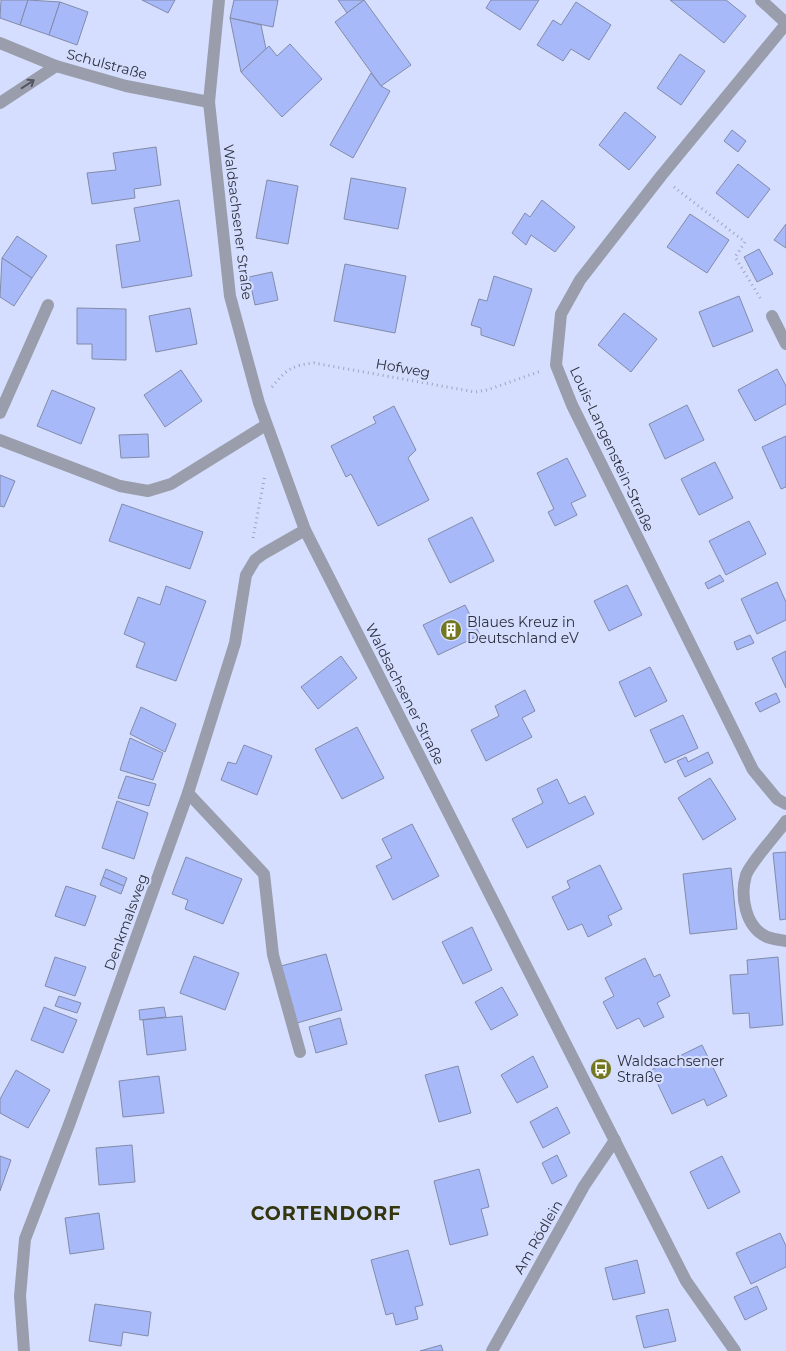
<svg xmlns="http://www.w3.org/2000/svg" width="786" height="1351" font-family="Montserrat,sans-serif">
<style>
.building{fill:#a8b9fa;stroke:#828ba8}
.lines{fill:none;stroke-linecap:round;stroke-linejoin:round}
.path{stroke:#9da4bd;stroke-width:3;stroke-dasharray:1 4;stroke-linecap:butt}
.minor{stroke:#9a9eac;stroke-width:12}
.oneway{stroke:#535664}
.labels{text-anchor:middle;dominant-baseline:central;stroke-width:4.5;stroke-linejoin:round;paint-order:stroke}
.street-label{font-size:14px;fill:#2d303d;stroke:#d5defe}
.poi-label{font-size:14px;fill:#2d303d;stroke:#d5defe;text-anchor:start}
.district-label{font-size:19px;font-weight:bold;letter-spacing:1px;fill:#34360d;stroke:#d5defe}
</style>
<rect width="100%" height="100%" fill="#d5defe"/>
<!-- building -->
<g class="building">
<path d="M1 0H28L20 25 0 18Z"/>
<path d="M28 0 60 2 49 35 20 25Z"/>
<path d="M142 0H175L168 13Z"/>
<path d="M234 0H278L273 27 230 18Z"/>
<path d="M338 0H364L347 13Z"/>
<path d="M364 0 411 65 381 86 335 22Z"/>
<path d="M491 0H539L520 30 486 8Z"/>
<path d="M670 0H726L746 16 724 43Z"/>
<path d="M60 2 88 12 77 45 49 35Z"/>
<path d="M576 2 611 25 589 60 571 49 563 61 537 45 553 20 561 25Z"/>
<path d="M230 18 261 25 266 49 241 72Z"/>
<path d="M290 44 322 79 282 117 241 72 269 46 277 56Z"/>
<path d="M680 54 705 71 681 105 657 88Z"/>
<path d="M371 73 381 86 390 91 353 158 330 145Z"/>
<path d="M625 112 656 137 629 170 599 145Z"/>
<path d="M732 130 746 141 738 152 724 141Z"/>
<path d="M156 147 161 185 134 189 135 198 92 204 87 173 116 170 113 153Z"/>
<path d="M738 164 770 189 748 218 716 193Z"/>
<path d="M351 178 406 188 398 229 344 219Z"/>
<path d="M267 180 298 186 288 244 256 238Z"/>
<path d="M179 200 192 276 122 288 116 245 140 241 134 208Z"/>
<path d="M542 200 575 227 555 252 531 235 526 245 512 233 525 213 530 217Z"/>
<path d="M690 214 729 240 707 273 667 247Z"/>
<path d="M786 224V248L774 240Z"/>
<path d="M17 236 47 256 32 278 2 258Z"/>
<path d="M759 249 773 274 757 282 744 257Z"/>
<path d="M2 258 32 278 14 306 0 297Z"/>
<path d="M345 264 406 276 395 333 334 321Z"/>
<path d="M272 272 278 300 255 305 249 277Z"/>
<path d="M494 276 532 289 514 346 481 335V328L471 325 479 299 487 301Z"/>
<path d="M739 296 753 331 713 347 699 312Z"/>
<path d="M77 308 126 309V360L92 359V344H77Z"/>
<path d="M190 308 197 344 156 352 149 316Z"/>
<path d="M624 313 657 339 631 372 598 345Z"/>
<path d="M777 369 786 386V404L755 421 738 390Z"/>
<path d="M181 370 202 401 165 427 144 395Z"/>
<path d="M52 390 95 408 81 444 37 426Z"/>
<path d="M687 405 704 440 665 459 649 424Z"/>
<path d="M394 406 416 450 408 458 429 500 378 526 351 474 346 477 331 446 376 423 373 417Z"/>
<path d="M148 434 149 457 121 458 119 435Z"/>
<path d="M786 436V487L781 489 762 447Z"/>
<path d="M567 458 586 496 571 503 577 515 555 526 548 512 554 509 537 473Z"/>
<path d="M715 462 733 498 699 515 681 479Z"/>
<path d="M0 475 15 481 4 507 0 506Z"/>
<path d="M122 504 203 532 190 569 109 541Z"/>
<path d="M472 517 494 561 450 583 428 539Z"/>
<path d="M749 521 766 554 726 575 709 541Z"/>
<path d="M720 575 724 581 708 589 705 583Z"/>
<path d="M777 582 786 602V620L757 634 741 599Z"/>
<path d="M627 585 642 615 609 631 594 601Z"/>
<path d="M166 586 206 601 176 681 136 667 145 643 124 634 138 597 160 605Z"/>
<path d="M465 605 480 635 438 655 423 625Z"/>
<path d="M750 635 754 643 737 650 734 642Z"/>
<path d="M786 651V688L772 658Z"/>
<path d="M341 656 357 678 318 709 301 687Z"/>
<path d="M650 667 667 701 635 717 619 682Z"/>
<path d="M525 690 535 711 522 718 532 737 486 761 471 730 499 716 495 706Z"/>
<path d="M776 693 780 702 760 712 755 703Z"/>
<path d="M141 707 176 724 165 752 130 734Z"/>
<path d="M683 715 698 748 665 763 650 730Z"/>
<path d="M357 727 384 778 342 799 315 749Z"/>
<path d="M130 738 163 753 153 780 120 770Z"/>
<path d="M244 745 272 756 257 795 221 780 228 762 236 764Z"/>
<path d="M708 752 713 763 685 777 677 761 686 757 688 762Z"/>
<path d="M126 776 156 784 149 806 118 798Z"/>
<path d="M710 778 736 819 703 840 678 798Z"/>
<path d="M557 779 569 804 585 796 594 814 527 848 512 819 543 803 537 789Z"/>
<path d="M117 801 148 813 134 859 102 848Z"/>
<path d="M412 824 439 876 393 900 376 866 392 858 382 839Z"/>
<path d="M786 852V919L780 920 773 853Z"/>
<path d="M186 857 242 879 223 924 185 909 188 900 172 894Z"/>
<path d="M600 865 622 909 608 916 612 925 588 937 582 924 568 930 552 897 570 888 567 881Z"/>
<path d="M731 868 737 929 690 934 683 874Z"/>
<path d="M106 869 127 878 124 886 103 877Z"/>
<path d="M103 877 124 886 121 894 100 885Z"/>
<path d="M66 886 96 896 85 926 55 916Z"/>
<path d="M472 927 492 970 463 984 442 942Z"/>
<path d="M326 954 342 1010 297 1023 281 966Z"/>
<path d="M194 956 239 973 225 1010 180 993Z"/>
<path d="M55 957 86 967 75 996 45 986Z"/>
<path d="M778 957 783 1025 750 1028 749 1013 733 1014 730 975 748 974 747 960Z"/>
<path d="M645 958 654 977 660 974 670 996 657 1003 664 1017 644 1027 639 1018 617 1029 603 1002 614 996 605 978Z"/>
<path d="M502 987 518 1015 491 1030 475 1002Z"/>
<path d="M59 996 81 1003 77 1013 55 1006Z"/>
<path d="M44 1007 77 1020 63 1053 31 1040Z"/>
<path d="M164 1007 166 1017 140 1020 139 1010Z"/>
<path d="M182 1016 186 1050 147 1055 143 1020Z"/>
<path d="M340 1018 347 1044 316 1053 309 1027Z"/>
<path d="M702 1045 727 1096 707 1106 704 1099 672 1114 651 1070Z"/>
<path d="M533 1056 548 1087 517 1103 501 1075Z"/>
<path d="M458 1066 471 1113 439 1122 425 1075Z"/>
<path d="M16 1070 50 1090 28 1128 0 1113V1099Z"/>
<path d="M159 1076 164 1113 123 1117 119 1081Z"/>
<path d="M557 1107 570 1133 543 1148 530 1122Z"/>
<path d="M132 1145 135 1182 99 1185 96 1148Z"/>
<path d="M557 1155 567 1176 552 1184 542 1163Z"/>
<path d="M0 1156 11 1160 0 1191Z"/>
<path d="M722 1156 740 1192 708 1209 690 1172Z"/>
<path d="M479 1169 489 1207 481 1209 488 1235 450 1245 434 1181Z"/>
<path d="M99 1213 104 1249 70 1254 65 1218Z"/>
<path d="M780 1233 786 1246V1267L751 1284 736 1253Z"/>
<path d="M408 1250 423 1305 415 1307 418 1319 396 1325 393 1313 386 1315 371 1260Z"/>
<path d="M637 1260 645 1293 613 1300 605 1268Z"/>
<path d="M757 1286 767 1309 745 1320 734 1297Z"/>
<path d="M95 1304 151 1312 148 1336 123 1332 121 1346 89 1341Z"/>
<path d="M668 1309 676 1341 644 1348 636 1316Z"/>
<path d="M441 1345 443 1351H420Z"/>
</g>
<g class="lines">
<!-- path -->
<g class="path">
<path d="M674 187 745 242 735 257 762 301"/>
<path d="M272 387C286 370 292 365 314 363L475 392 487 390 541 371"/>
<path d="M253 538 265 475"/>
</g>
<!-- minor -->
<g class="minor">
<path d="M219 0 209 102 230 296 259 403 305 530 686 1281 735 1351"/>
<path d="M761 0 786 23"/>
<path d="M786 24 661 176 580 280 561 314 556 365 572 405 753 770 777 799 786 804"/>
<path d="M0 43 56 66 126 86 209 102"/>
<path d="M0 103 56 66"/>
<path d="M772 316 786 344"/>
<path d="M0 413 48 305"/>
<path d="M0 440 120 486 148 491 171 484 266 425"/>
<path d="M188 793 264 874 273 955 300 1052"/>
<path d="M786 821C777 834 751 862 746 875 740 896 745 927 767 937 773 939 780 940 786 941"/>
<path d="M24 1351 20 1296 25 1239 70 1122 188 793 235 643 246 575 255 560 263 554 305 530"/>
<path d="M492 1351 584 1186 615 1140"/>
</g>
</g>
<!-- one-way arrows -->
<defs><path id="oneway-shaft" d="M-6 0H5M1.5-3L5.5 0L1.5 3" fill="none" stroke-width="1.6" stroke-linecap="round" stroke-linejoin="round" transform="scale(1.25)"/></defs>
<use class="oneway" href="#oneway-shaft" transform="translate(28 84) rotate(-33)"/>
<!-- icons -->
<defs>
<g id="building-disc" transform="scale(1.125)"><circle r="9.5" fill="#73771f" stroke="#d5defe"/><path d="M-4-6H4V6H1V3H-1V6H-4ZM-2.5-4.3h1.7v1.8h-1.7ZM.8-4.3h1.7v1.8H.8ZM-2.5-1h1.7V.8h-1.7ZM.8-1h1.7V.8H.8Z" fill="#fff"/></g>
<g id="bus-disc" transform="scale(1.125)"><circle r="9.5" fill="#73771f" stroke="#d5defe"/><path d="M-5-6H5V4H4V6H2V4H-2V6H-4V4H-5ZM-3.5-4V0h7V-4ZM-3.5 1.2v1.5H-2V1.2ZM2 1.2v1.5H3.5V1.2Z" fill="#fff"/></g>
</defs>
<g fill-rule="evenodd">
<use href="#building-disc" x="451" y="630"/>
<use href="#bus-disc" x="601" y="1069"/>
</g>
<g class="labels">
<!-- street labels -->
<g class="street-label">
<text transform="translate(107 64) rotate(15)">Schulstraße</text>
<text transform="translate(238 222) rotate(83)">Waldsachsener Straße</text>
<text transform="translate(403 368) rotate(10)">Hofweg</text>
<text transform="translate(612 449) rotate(65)">Louis-Langenstein-Straße</text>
<text transform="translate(405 694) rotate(63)">Waldsachsener Straße</text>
<text transform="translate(126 922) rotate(-70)">Denkmalsweg</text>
<text transform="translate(538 1237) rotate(-60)">Am Rödlein</text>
</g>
<!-- poi labels -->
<g class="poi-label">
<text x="467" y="622">Blaues Kreuz in<tspan x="467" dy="16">Deutschland eV</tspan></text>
<text x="617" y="1061">Waldsachsener<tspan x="617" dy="16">Straße</tspan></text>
</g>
<!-- district labels -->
<g class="district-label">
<text x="326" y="1213">CORTENDORF</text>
</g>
</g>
</svg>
